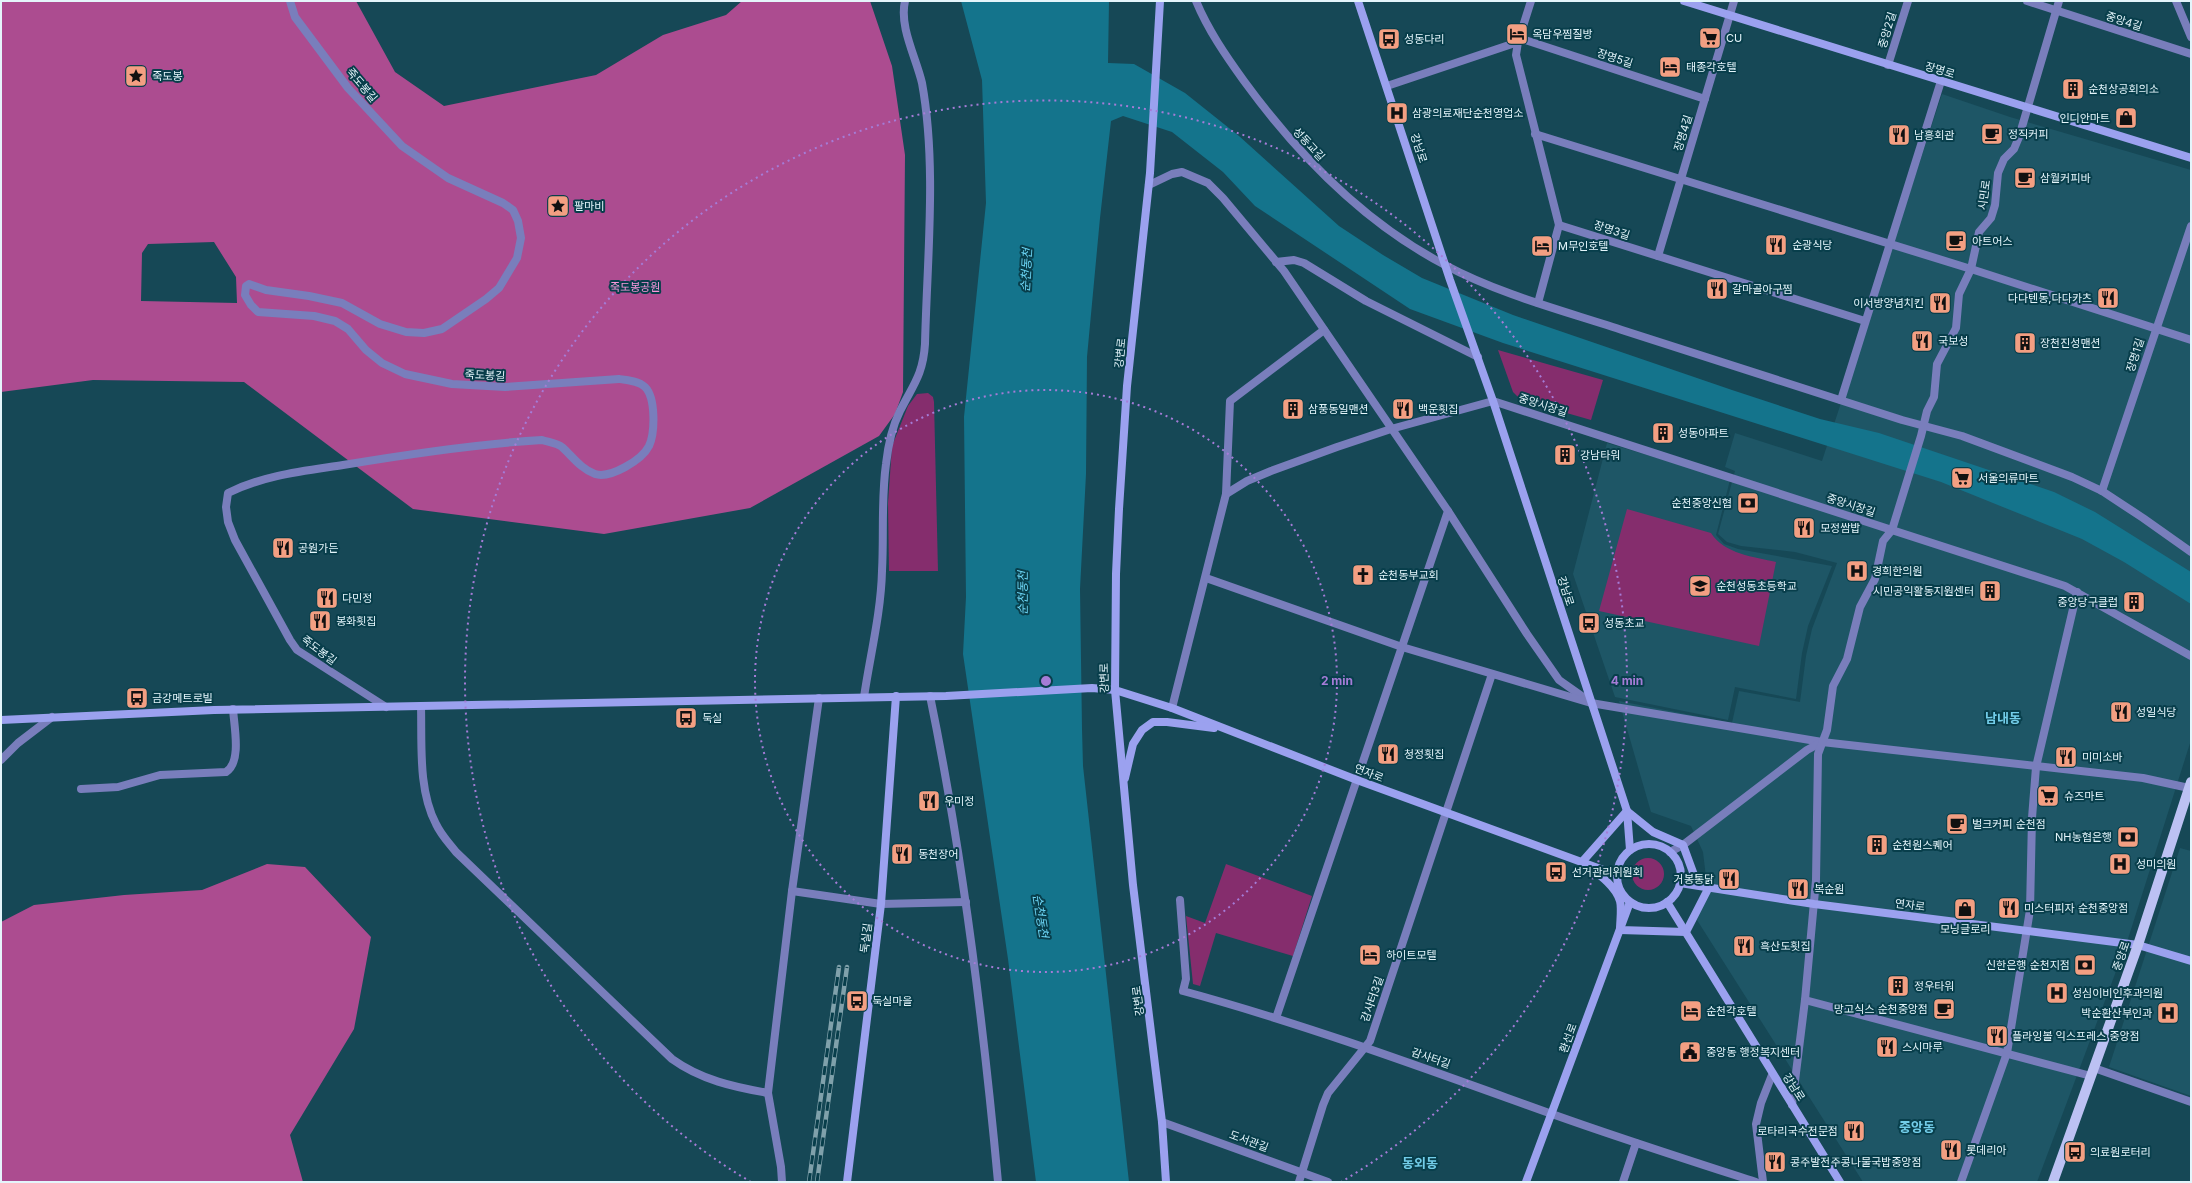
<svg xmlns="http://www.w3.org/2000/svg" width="2192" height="1183" font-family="Inter,'Noto Sans KR',sans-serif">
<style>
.built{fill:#1e5666}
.green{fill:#852d6d}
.forest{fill:#ac4c90;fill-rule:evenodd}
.water{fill:#14748c}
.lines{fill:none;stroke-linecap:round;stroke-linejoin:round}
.street{stroke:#797ebc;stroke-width:8}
.secondary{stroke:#9ba1ef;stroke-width:8}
.primary{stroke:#bcc1f3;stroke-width:10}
.rail-casing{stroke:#80a1ab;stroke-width:4.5}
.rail{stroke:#083e4b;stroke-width:3;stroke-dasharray:9;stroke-linecap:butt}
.ring{fill:none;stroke:#a57cd7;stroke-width:2;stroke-dasharray:2 4}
.labels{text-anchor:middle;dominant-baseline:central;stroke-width:4;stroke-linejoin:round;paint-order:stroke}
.street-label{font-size:11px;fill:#e4f5fb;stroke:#083e4b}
.poi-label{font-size:11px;fill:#e4f5fb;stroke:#083e4b;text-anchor:start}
.park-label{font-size:11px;fill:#fb98db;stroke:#083e4b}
.water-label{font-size:12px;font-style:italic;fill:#6ed8f8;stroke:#083e4b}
.quarter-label{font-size:13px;font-weight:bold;fill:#73cde9;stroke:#083e4b}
.centre{fill:#a57cd7;stroke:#083e4b;stroke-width:2}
.ring-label{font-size:12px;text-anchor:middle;font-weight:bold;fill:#a57cd7;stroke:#083e4b;stroke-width:4;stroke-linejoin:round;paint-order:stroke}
</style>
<rect width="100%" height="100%" fill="#164856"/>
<!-- built -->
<g class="built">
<path d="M1942 94 2010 117 2191 170V740L2127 942 2037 1182H1863L1697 920 1706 877 1703 852 1691 826 1651 812 1619 701 1732 723 1739 691 1800 702 1806 656 1812 629 1837 563 1795 552 1741 546 1727 542 1718 534 1735 471 1725 467 1735 433 1822 461Z"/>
<path d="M1607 443 1730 480 1716 535 1724 544 1738 549 1832 566 1808 626 1802 653 1796 699 1735 687 1728 720 1615 697 1573 574Z"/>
<path d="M2180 848 2191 851V1096L2109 1067Z"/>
</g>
<!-- green -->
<g class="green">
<path d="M1498 350 1603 380 1591 420 1521 400 1513 392Z"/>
<path d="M928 393 933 397 934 402 938 571H889L888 503 892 446 908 406 917 394Z"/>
<path d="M1627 509 1711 533C1724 554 1755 557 1776 562L1759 646 1599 611Z"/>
<circle cx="1648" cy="874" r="16"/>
<path d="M1226 864 1312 896 1293 956 1216 933 1200 986 1193 984 1186 916 1205 923Z"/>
</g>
<!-- forest -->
<g class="forest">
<path d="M1 1H356L395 72 444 106 596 75 663 35 726 15 742 1H870L892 66 905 155 903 392 895 414 879 436 750 508 604 534 413 509 244 382 93 380 1 392ZM214 242 236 277 237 303 141 301 142 253 148 244Z"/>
<path d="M267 864 305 867 371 937 354 1029 290 1135 303 1182H1V922L34 905 124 895 202 890Z"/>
</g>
<!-- water -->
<path class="water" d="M961 1H1109L1108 63 1134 64 1185 93 1239 136 1339 226 1383 255 1422 278 1513 315 1732 390 1820 419 1879 433 2054 492 2095 512 2191 572V604L2124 562 2082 539 1941 482 1503 343 1410 309 1255 206 1223 172 1172 132 1123 116 1111 121 1100 218 1087 357 1086 474 1080 589 1082 729 1083 766 1129 1182H1036L1008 959 963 654 966 597 964 417 986 203 982 80Z"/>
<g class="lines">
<!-- street -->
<g class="street">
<path d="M290 1 295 17 348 88 402 146 448 178 503 203 513 210 518 221 521 238 517 258 499 288 486 299 442 329 424 333 406 332 380 324 342 303 309 296 266 290 249 284 246 286 245 295 251 305 258 312 314 316 335 321 348 329 366 350 382 363 405 374 452 384 505 387 619 379C628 380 639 381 645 387 656 398 655 433 649 446 642 460 610 479 595 474 581 469 572 456 562 447 557 443 548 442 542 440 475 444 409 454 343 465 304 471 264 475 228 493L226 507 228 522 235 540 290 640 297 650 386 707"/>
<path d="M1196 1C1208 30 1226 56 1244 81 1298 155 1363 222 1445 265 1501 295 1565 311 1625 331 1718 360 1810 390 1902 420L1962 436 2072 477 2102 491 2143 518 2191 552"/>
<path d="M1531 1 1518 42 1516 55 1559 225 1538 303"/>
<path d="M2027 1 2191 54"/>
<path d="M2176 1 2191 37"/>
<path d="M1519 38 1705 99"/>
<path d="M1888 65 1908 1"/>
<path d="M1387 86 1518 42"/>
<path d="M1535 134 1971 269 2191 340"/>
<path d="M1149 185 1172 174 1182 172 1208 183 1223 198 1284 271 1448 511 1276 1018"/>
<path d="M1559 225 1865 321"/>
<path d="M1658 256 1734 1"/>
<path d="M1276 262 1294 260 1304 263 1366 301 1478 357"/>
<path d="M1841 400 1941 81"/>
<path d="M2102 491 2191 226"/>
<path d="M1226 494 1230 401 1324 330"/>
<path d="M1448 511 1527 634 1559 680 1586 699"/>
<path d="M1206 578 1402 647 1591 703 1822 742 2143 778 2189 788"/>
<path d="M930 696C963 856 983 1019 998 1182"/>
<path d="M864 697C870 656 881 613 882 571 884 535 881 499 886 464 888 446 892 427 900 411 913 385 923 375 925 344 927 260 937 165 922 83 916 57 899 27 905 1"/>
<path d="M421 706C422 744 418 790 436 824 441 835 449 843 456 852L672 1059C701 1080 734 1087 768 1093"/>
<path d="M1172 708 1226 494 1247 481 1271 471 1337 447 1391 429 1493 401 2065 586 2191 656"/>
<path d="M1 760 18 743 52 717"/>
<path d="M81 789 118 787 160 775 226 772C242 762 234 726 233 709"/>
<path d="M1670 852 1683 845 1807 750 1822 742"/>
<path d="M792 891 881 904 966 902"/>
<path d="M1180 900 1186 979 1183 991C1308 1025 1429 1070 1552 1114 1619 1138 1688 1160 1756 1182"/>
<path d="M1805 1000 2091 1076"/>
<path d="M2094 1068 2191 1102"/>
<path d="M1792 1105 1805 1000 1816 880 1818 754 1827 730 1833 686 1847 659 1860 607 1875 579 1883 541 1892 530 1921 436 1927 411 1934 397 1937 364 1956 328 1959 294 1971 269 1979 232 1991 218 1995 205 1998 173 2004 159 2014 149 2019 137 2059 1"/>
<path d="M1162 1122 1328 1182"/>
<path d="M782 1182 781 1167 768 1093 792 891 819 698"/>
<path d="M1299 1182 1323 1105 1328 1093 1370 1041 1492 674"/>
<path d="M1623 1182 1636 1143"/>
<path d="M1763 1182 1756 1124 1761 1103 1772 1075"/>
<path d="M1961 1182 2007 1053 2030 910 2032 818 2036 767 2077 592"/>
</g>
<!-- secondary -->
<g class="secondary">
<path d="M1160 1 1150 173 1127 386 1119 509 1116 574 1115 690 1133 885 1162 1122 1166 1182"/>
<path d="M1358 1 1450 280 1493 401 1627 811 1630 850"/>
<path d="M1684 1 2191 158"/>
<path d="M1 720 214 710 946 696 1092 688 1115 690 1172 708 1357 780 1617 875"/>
<path d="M1125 778 1133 744 1142 730 1153 722H1167L1214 728"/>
<path d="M1627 811 1653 832 1683 845 1694 875 1708 889 1686 932 1620 930C1620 921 1622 909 1620 901 1615 884 1595 872 1582 862Z"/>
<circle cx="1649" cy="876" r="32"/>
<path d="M1680 883 1814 904 2138 945 2191 961"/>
<path d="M1667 902 1840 1182"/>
<path d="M847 1182 881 904 896 696"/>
<path d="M1526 1182 1630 902"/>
</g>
<!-- primary -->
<path class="primary" d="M2053 1182 2138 945 2191 782"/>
<!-- rail casing -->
<g class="rail-casing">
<g id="rail">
<path d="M809 1182 839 967"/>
<path d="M817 1182 847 967"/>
</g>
</g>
<!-- rail -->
<use href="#rail" class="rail"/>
</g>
<!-- distance rings -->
<g class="ring">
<circle cx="1046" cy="681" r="291"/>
<path d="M751 1182A581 581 0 1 1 1341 1182"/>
</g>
<!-- icons -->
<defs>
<g id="hotel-square" transform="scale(1.15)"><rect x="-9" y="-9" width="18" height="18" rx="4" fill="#f39f82" stroke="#083e4b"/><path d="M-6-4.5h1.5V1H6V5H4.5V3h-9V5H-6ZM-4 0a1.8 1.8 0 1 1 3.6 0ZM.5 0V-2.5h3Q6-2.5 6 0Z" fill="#111"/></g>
<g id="supermarket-square" transform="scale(1.15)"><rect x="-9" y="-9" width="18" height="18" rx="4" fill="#f39f82" stroke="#083e4b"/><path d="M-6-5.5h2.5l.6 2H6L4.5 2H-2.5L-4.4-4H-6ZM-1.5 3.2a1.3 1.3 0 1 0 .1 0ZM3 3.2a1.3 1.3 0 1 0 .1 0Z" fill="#111"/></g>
<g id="bus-square" transform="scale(1.15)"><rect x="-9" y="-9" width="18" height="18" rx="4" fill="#f39f82" stroke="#083e4b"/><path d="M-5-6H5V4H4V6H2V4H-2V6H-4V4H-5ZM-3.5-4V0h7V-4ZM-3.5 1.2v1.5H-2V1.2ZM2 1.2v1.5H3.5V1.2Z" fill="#111"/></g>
<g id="sight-square" transform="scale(1.15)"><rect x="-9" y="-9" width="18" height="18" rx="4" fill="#f39f82" stroke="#083e4b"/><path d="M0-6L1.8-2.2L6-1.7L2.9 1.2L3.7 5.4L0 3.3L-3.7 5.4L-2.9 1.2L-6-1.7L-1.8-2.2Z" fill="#111"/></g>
<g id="building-square" transform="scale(1.15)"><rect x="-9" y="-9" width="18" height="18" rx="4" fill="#f39f82" stroke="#083e4b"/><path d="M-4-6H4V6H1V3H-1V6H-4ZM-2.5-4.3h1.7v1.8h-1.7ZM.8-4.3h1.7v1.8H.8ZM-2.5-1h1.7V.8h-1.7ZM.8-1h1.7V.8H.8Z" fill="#111"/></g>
<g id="hospital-square" transform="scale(1.15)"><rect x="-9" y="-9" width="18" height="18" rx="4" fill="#f39f82" stroke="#083e4b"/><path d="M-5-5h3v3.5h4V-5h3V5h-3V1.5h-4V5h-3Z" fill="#111"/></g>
<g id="shop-square" transform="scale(1.15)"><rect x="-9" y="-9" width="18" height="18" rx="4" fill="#f39f82" stroke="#083e4b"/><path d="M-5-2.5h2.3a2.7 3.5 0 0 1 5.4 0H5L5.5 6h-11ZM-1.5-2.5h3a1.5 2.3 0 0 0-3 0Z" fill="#111"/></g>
<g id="cafe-square" transform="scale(1.15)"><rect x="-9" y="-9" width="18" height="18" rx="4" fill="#f39f82" stroke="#083e4b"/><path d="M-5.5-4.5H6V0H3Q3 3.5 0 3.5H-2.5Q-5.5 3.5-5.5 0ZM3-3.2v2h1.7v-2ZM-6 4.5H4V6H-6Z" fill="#111"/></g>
<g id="restaurant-square" transform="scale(1.15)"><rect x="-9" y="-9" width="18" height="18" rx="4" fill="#f39f82" stroke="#083e4b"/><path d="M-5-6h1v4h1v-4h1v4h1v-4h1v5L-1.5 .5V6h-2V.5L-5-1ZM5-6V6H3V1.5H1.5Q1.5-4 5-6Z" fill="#111"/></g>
<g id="bank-square" transform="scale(1.15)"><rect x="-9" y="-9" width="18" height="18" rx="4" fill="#f39f82" stroke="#083e4b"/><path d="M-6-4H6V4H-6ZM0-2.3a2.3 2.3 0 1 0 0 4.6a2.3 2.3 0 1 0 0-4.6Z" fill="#111"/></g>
<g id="church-square" transform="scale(1.15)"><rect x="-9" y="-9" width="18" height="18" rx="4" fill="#f39f82" stroke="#083e4b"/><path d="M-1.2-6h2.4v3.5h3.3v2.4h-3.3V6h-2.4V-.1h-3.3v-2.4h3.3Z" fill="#111"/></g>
<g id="school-square" transform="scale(1.15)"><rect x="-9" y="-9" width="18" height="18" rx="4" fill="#f39f82" stroke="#083e4b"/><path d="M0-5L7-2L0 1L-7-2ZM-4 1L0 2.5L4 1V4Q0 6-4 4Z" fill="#111"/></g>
<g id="civic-square" transform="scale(1.15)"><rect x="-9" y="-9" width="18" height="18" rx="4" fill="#f39f82" stroke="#083e4b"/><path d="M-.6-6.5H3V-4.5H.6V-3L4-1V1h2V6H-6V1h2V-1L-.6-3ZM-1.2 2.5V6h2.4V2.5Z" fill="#111"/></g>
</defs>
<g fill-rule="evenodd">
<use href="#hotel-square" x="1517" y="34"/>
<use href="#supermarket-square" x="1710" y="38"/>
<use href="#bus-square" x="1389" y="39"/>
<use href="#hotel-square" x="1670" y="67"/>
<use href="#sight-square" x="136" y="76"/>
<use href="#building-square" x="2073" y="89"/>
<use href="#hospital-square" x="1397" y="113"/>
<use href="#shop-square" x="2126" y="118"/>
<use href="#cafe-square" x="1992" y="134"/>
<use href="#restaurant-square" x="1899" y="135"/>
<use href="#cafe-square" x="2025" y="178"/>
<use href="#sight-square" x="558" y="206"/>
<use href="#cafe-square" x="1956" y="241"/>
<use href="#restaurant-square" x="1776" y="245"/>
<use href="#hotel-square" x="1542" y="246"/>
<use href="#restaurant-square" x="1717" y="289"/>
<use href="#restaurant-square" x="2108" y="298"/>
<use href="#restaurant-square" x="1940" y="303"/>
<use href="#restaurant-square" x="1922" y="341"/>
<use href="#building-square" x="2025" y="343"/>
<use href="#building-square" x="1293" y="409"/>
<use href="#restaurant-square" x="1403" y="409"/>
<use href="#building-square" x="1663" y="433"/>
<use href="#building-square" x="1565" y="455"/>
<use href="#supermarket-square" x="1962" y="478"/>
<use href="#bank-square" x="1748" y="503"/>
<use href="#restaurant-square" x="1804" y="528"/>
<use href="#restaurant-square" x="283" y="548"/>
<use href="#hospital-square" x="1857" y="571"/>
<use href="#church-square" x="1363" y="575"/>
<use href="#school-square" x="1700" y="586"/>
<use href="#building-square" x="1990" y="591"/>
<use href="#restaurant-square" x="327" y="598"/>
<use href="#building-square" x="2134" y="602"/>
<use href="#restaurant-square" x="320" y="621"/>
<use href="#bus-square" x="1589" y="623"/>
<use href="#bus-square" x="137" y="698"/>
<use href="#restaurant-square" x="2121" y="712"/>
<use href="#bus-square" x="686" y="718"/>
<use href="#restaurant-square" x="1388" y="754"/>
<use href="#restaurant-square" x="2066" y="757"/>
<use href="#supermarket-square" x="2048" y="796"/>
<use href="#restaurant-square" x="929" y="801"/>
<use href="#cafe-square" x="1957" y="824"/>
<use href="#bank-square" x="2128" y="837"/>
<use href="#building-square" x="1877" y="845"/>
<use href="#restaurant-square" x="902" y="854"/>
<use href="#hospital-square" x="2120" y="864"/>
<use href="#bus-square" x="1556" y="872"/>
<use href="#restaurant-square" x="1729" y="879"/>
<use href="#restaurant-square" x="1798" y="889"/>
<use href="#restaurant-square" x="2009" y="908"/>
<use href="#shop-square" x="1965" y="909"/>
<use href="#restaurant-square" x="1744" y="946"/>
<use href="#hotel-square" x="1370" y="955"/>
<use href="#bank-square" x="2085" y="965"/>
<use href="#building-square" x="1898" y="986"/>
<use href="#hospital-square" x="2057" y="993"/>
<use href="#bus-square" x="857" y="1001"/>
<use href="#cafe-square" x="1944" y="1009"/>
<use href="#hotel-square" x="1691" y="1011"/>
<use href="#hospital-square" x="2168" y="1013"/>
<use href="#restaurant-square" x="1997" y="1036"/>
<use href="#restaurant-square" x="1887" y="1047"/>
<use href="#civic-square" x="1690" y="1052"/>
<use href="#restaurant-square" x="1854" y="1131"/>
<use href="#restaurant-square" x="1951" y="1150"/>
<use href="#bus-square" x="2075" y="1152"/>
<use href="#restaurant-square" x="1775" y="1162"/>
</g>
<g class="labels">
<!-- street labels -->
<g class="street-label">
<text transform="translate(2124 21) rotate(18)">중앙4길</text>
<text transform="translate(1887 30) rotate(-73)">중앙2길</text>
<text transform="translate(1615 58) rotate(18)">장명5길</text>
<text transform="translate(1940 70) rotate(17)">장명로</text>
<text transform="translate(362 85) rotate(50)">죽도봉길</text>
<text transform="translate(1683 133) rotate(-73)">장명4길</text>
<text transform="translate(1309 144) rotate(47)">성동교길</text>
<text transform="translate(1419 148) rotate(72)">강남로</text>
<text transform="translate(1984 195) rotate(-82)">시민로</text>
<text transform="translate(1612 230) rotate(18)">장명3길</text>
<text transform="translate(1120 353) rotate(-84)">강변로</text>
<text transform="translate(2135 355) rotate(-72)">장명1길</text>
<text transform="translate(485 375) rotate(3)">죽도봉길</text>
<text transform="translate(1543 405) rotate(18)">중앙시장길</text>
<text transform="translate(1851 505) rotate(18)">중앙시장길</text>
<text transform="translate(1566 591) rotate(72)">강남로</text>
<text transform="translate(319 650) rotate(37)">죽도봉길</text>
<text transform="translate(1104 678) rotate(-91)">강변로</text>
<text transform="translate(1369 773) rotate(21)">연자로</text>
<text transform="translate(1910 905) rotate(7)">연자로</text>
<text transform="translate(866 938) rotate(-83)">둑실길</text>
<text transform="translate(2121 956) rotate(-71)">중앙로</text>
<text transform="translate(1372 999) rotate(-71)">감사터3길</text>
<text transform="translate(1138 1001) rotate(-97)">강변로</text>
<text transform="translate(1568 1038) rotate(-70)">환선로</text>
<text transform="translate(1431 1058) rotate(19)">감사터길</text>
<text transform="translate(1794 1087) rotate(57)">강남로</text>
<text transform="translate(1249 1141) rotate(20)">도서관길</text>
</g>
<!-- poi labels -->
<g class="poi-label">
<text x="1532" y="34">옥담우찜질방</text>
<text x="1726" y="38">CU</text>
<text x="1404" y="39">성동다리</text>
<text x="1686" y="67">태종각호텔</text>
<text x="152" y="76">죽도봉</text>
<text x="2088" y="89">순천상공회의소</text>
<text x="1412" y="113">삼광의료재단순천영업소</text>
<text x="2110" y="118" text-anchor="end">인디안마트</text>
<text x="2008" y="134">정직커피</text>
<text x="1914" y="135">남흥회관</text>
<text x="2040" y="178">삼월커피바</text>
<text x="574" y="206">팔마비</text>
<text x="1972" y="241">아트어스</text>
<text x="1792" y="245">순광식당</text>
<text x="1558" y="246">M무인호텔</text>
<text x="1732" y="289">갈마골아구찜</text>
<text x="2092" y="298" text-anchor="end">다다텐동,다다카츠</text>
<text x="1924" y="303" text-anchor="end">이서방양념치킨</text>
<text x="1938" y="341">국보성</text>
<text x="2040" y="343">장천진성맨션</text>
<text x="1308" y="409">삼풍동일맨션</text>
<text x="1418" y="409">백운횟집</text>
<text x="1678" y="433">성동아파트</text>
<text x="1580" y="455">강남타워</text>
<text x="1978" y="478">서울의류마트</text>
<text x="1732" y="503" text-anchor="end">순천중앙신협</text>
<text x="1820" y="528">모정쌈밥</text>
<text x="298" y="548">공원가든</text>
<text x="1872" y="571">경희한의원</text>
<text x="1378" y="575">순천동부교회</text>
<text x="1716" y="586">순천성동초등학교</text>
<text x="1974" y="591" text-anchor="end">시민공익활동지원센터</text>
<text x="342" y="598">다민정</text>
<text x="2118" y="602" text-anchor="end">중앙당구클럽</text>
<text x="336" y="621">봉화횟집</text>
<text x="1604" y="623">성동초교</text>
<text x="152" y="698">금강메트로빌</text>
<text x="2136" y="712">성일식당</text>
<text x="702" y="718">둑실</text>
<text x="1404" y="754">청정횟집</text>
<text x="2082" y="757">미미소바</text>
<text x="2064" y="796">슈즈마트</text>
<text x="944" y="801">우미정</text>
<text x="1972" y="824">벌크커피 순천점</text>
<text x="2112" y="837" text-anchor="end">NH농협은행</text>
<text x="1892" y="845">순천원스퀘어</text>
<text x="918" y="854">동천장어</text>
<text x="2136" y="864">성미의원</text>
<text x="1572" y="872">선거관리위원회</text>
<text x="1714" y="879" text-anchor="end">거봉통닭</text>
<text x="1814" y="889">복순원</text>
<text x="2024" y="908">미스터피자 순천중앙점</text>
<text x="1965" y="929" text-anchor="middle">모닝글로리</text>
<text x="1760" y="946">흑산도횟집</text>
<text x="1386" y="955">하이트모텔</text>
<text x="2070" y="965" text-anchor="end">신한은행 순천지점</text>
<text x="1914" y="986">정우타워</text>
<text x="2072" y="993">성심이비인후과의원</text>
<text x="872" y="1001">둑실마을</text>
<text x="1928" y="1009" text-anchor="end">망고식스 순천중앙점</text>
<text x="1706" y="1011">순천각호텔</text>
<text x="2152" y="1013" text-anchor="end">박순환산부인과</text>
<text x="2012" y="1036">플라잉볼 익스프레스 중앙점</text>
<text x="1902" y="1047">스시마루</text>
<text x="1706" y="1052">중앙동 행정복지센터</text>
<text x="1838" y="1131" text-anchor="end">로타리국수전문점</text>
<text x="1966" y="1150">롯데리아</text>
<text x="2090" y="1152">의료원로터리</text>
<text x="1790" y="1162">콩주발전주콩나물국밥중앙점</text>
</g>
<!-- park labels -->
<g class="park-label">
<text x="635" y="287">죽도봉공원</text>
</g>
<!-- water labels -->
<g class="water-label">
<text transform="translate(1026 270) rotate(-87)">순천동천</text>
<text transform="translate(1022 593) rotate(-90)">순천동천</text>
<text transform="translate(1041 916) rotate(81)">순천동천</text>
</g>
<!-- quarter labels -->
<g class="quarter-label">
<text x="2003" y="718">남내동</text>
<text x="1917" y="1127">중앙동</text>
<text x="1420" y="1163">동외동</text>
</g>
</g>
<circle cx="1046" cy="681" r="6" class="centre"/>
<g class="ring-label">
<text x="1337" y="685">2 min</text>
<text x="1627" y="685">4 min</text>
</g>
<!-- border -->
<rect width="2192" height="1183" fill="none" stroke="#e4f5fb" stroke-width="4"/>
</svg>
